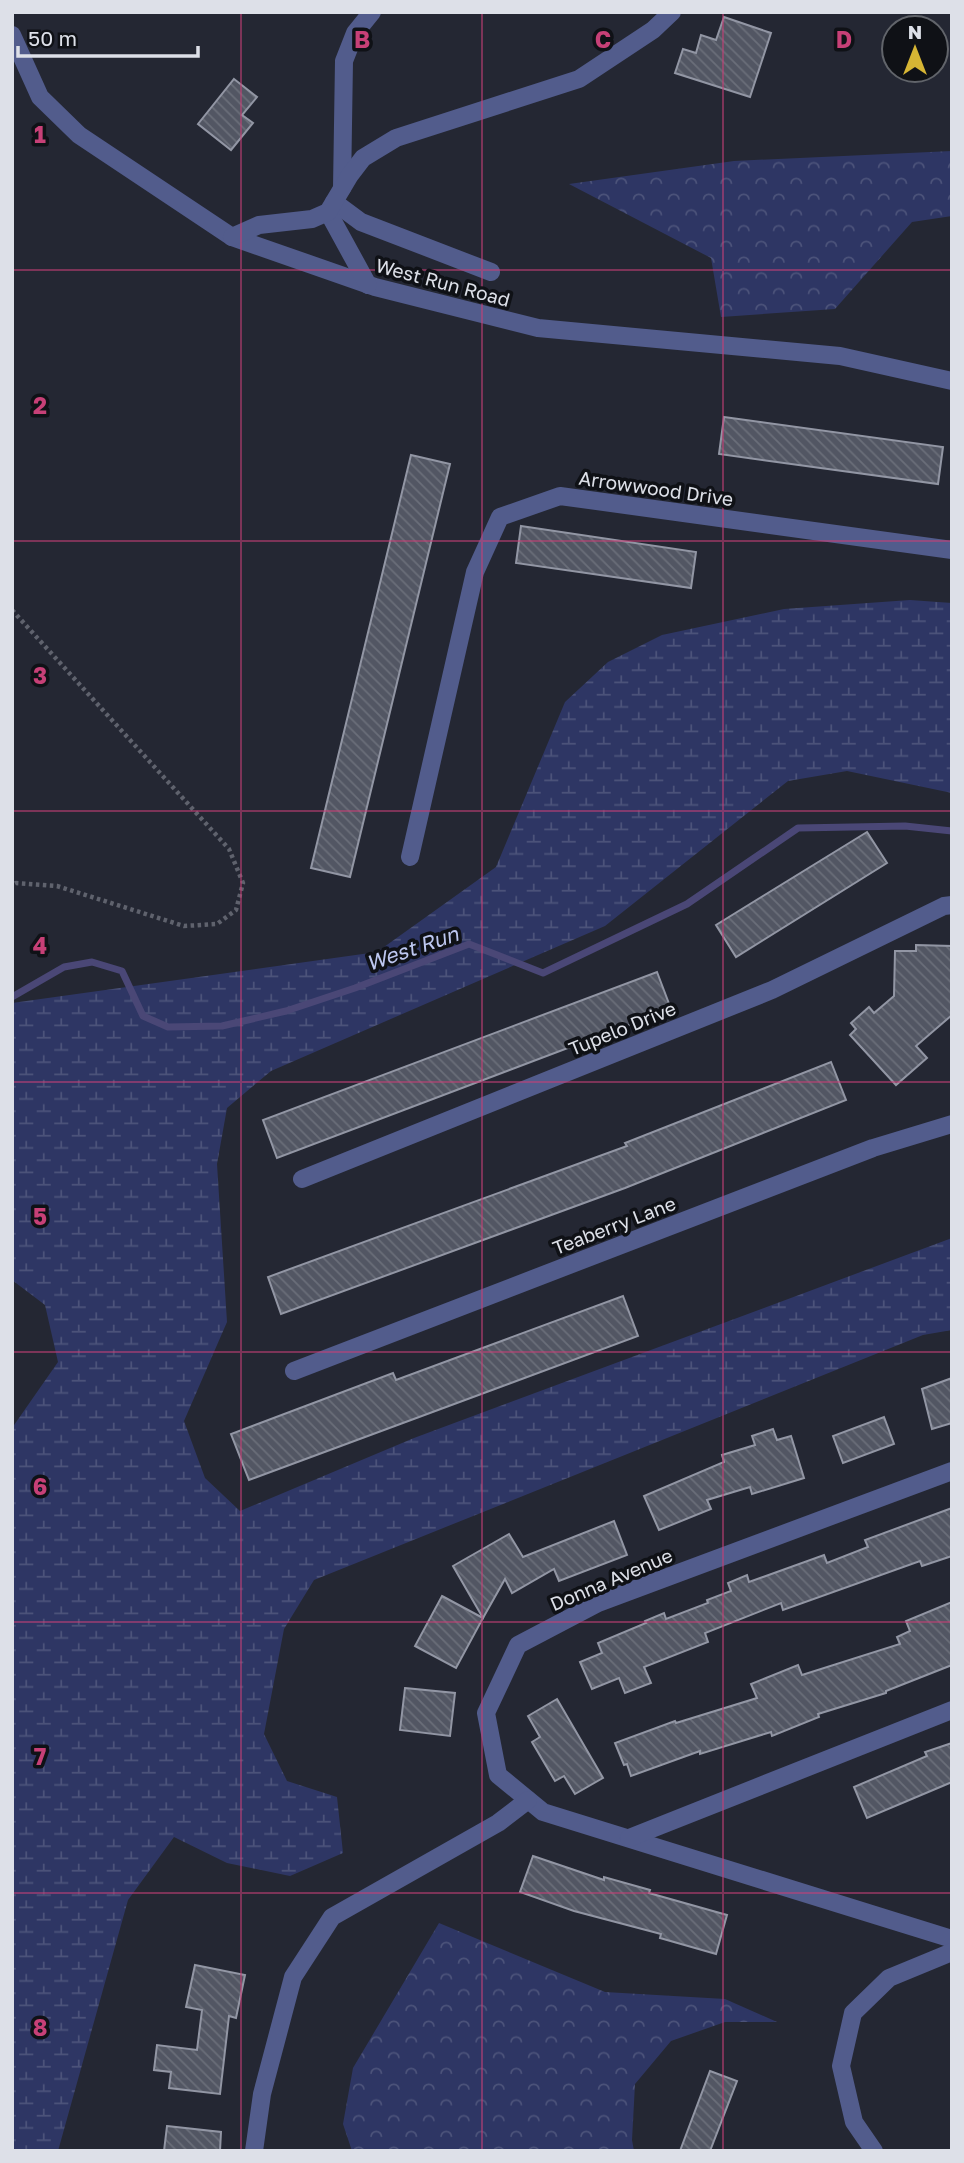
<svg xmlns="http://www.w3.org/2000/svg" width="964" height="2163" font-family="'Golos Text',sans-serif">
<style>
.forest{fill:url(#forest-crowns)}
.wetland{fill:url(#wetland-marsh)}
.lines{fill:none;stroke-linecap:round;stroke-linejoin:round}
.stream{stroke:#4a4776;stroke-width:7}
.building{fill:url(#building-back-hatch);stroke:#9296a4;stroke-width:2}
.path{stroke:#5f626d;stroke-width:4.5;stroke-dasharray:3.5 3.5;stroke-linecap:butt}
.minor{stroke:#525c8c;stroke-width:18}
.grid{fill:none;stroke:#c74077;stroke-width:2;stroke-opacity:0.55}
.labels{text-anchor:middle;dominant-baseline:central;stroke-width:7;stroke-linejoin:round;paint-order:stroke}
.street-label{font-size:19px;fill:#dde0e8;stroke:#0f1116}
.water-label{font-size:21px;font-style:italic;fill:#bdc7ef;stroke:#0f1116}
.grid-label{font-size:23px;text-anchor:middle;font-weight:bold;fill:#c74077;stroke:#0f1116;stroke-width:7;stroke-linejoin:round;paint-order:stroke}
</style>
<defs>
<pattern id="forest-crowns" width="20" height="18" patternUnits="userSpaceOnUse" patternTransform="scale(1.75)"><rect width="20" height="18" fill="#2e3664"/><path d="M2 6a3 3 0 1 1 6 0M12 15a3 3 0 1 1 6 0" fill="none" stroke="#4c537a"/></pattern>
<pattern id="wetland-marsh" width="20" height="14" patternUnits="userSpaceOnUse" patternTransform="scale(1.75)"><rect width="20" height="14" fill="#2e3664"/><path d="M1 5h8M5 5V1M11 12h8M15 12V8" fill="none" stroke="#4c537a"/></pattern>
<pattern id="building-back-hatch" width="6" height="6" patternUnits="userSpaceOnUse" patternTransform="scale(1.75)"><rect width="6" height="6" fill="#525663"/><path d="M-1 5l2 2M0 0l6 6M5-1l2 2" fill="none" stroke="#6a6e79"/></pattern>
</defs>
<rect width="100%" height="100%" fill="#242733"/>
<!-- forest -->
<g class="forest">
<path d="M952 151V216L912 222 835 309 721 317 711 258 569 184 734 161Z"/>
<path d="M439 1923 605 1992 725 1999 777 2022H725L671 2041 635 2084 632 2140 634 2151H352L343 2124 353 2068Z"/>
</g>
<!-- wetland -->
<path class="wetland" d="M910 600 952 603V793L847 771 788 781 605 926 271 1071 227 1108 217 1164 227 1322 184 1421 205 1478 240 1511 414 1438 952 1238V1330L923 1335 314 1580 284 1629 264 1734 287 1781 337 1797 343 1853 290 1876 227 1863 174 1837 128 1900 58 2151H12V1428L58 1362 45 1305 12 1280V1003L377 952 496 867 565 702 608 662 662 635 784 609Z"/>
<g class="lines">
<!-- stream -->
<path class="stream" d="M12 997 64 967 92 962 122 971 143 1016 168 1027 222 1026 286 1011 355 988 469 944 543 973 687 904 798 828 905 826 952 831"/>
</g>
<!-- building -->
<g class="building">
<path d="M724 17 771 33 750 97 675 73 683 49 696 53 701 35 716 40Z"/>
<path d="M234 79 257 97 242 115 253 123 231 150 198 124Z"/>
<path d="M724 417 943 447 938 484 719 454Z"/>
<path d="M411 455 450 464 350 877 311 868Z"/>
<path d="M521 526 696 552 691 588 516 563Z"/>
<path d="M867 832 887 863 736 957 716 925Z"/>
<path d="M916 945 952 946V1015L916 1046 927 1058 896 1085 850 1035 856 1029 851 1023 869 1007 874 1013 894 996 895 951H916Z"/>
<path d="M657 972 671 1009 277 1158 263 1120Z"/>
<path d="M831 1062 846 1100 625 1188 281 1314 268 1277 627 1146 625 1143Z"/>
<path d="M623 1296 638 1336 249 1480 231 1434 393 1373 396 1380Z"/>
<path d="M952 1378V1423L932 1429 922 1389Z"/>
<path d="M884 1417 894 1444 843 1463 833 1436Z"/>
<path d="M773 1429 777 1440 791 1436 804 1478 752 1494 750 1487 707 1500 711 1509 659 1530 644 1496 724 1462 722 1455 755 1445 752 1436Z"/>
<path d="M952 1508V1556L922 1566 920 1561 783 1610 781 1603 705 1633 708 1642 644 1667 651 1683 625 1693 619 1678 592 1689 580 1662 602 1653 598 1643 646 1623 645 1621 664 1613 666 1619 708 1603 707 1600 731 1591 728 1583 747 1575 749 1582 824 1555 827 1563 868 1547 865 1540Z"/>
<path d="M614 1521 627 1555 559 1581 554 1569 512 1593 505 1579 483 1618 453 1566 509 1534 523 1557Z"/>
<path d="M442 1596 483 1618 456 1668 415 1646Z"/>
<path d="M952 1602V1665L886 1691V1693L818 1714 819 1717 772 1736 771 1732 700 1754V1751L631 1776 627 1764 624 1765 615 1743 675 1721 676 1723 757 1698 751 1684 798 1665 802 1675 900 1644 897 1637 910 1631 906 1621Z"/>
<path d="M405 1688 455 1693 450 1736 400 1730Z"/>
<path d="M557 1699 603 1778 575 1794 564 1776 555 1781 532 1742 540 1737 528 1716Z"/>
<path d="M952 1743V1782L867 1818 854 1787 927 1756 925 1752Z"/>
<path d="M533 1856 604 1880V1877L650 1890 649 1893 727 1915 716 1954 660 1938 661 1934 574 1911 520 1892Z"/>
<path d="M195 1965 245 1975 236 2018 229 2016 220 2094 169 2088 171 2072 154 2070 157 2045 197 2050 202 2010 186 2007Z"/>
<path d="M710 2071 737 2081 710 2151H680Z"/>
<path d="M167 2126 221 2132 220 2151H164Z"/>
</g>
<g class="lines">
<!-- path -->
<path class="path" d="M12 610 229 849 243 883 236 910 217 924 184 926 57 886 16 883 12 885"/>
<!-- minor -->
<g class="minor">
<path d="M12 35 40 97 79 135 232 237 375 287 538 328 840 356 952 381"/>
<path d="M342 188 344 61 355 33 372 12"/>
<path d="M334 202 361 222 491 272"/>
<path d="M328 212 368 285"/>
<path d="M232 237 259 225 312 219 328 212 350 175 363 158 396 138 579 79 653 30 672 12"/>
<path d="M410 857 475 572 500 517 560 496 952 550"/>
<path d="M302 1179 772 990 944 906 952 905"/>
<path d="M294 1371 873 1148 952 1124"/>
<path d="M952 1471 598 1603 518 1645 486 1713 498 1775 543 1812 952 1939"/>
<path d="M629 1838 952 1710"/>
<path d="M254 2151 262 2094 293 1977 332 1917 498 1823 528 1800"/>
<path d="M874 2151 854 2122 841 2066 853 2013 889 1978 952 1952"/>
</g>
</g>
<!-- grid -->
<path class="grid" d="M241 12V2151M482 12V2151M723 12V2151M12 270H952M12 541H952M12 811H952M12 1082H952M12 1352H952M12 1622H952M12 1893H952"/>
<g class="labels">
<!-- street labels -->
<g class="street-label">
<text transform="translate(443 282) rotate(15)">West Run Road</text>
<text transform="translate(656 488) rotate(8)">Arrowwood Drive</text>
<text transform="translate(622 1028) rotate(-22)">Tupelo Drive</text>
<text transform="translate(614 1225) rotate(-21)">Teaberry Lane</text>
<text transform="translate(611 1579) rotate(-23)">Donna Avenue</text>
</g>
<!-- water labels -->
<g class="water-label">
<text transform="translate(412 948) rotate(-19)">West Run</text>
</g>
</g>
<g class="grid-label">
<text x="362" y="48">B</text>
<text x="603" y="48">C</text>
<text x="844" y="48">D</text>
<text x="40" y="143">1</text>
<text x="40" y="414">2</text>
<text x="40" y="684">3</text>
<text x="40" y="954">4</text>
<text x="40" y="1225">5</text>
<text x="40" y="1495">6</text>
<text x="40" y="1765">7</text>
<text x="40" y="2036">8</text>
</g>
<!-- border -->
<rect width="964" height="2163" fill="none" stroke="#dde0e8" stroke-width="28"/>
<!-- north arrow -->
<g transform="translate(915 49)"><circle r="33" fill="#0f1116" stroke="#61646a" stroke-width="2"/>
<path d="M0-5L12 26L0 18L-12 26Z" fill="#d6b534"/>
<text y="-10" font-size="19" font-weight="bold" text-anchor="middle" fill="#dde0e8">N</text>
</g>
<!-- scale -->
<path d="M18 46v10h180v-10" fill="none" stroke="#dde0e8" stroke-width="3.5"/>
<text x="28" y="46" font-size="21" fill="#dde0e8" stroke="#0f1116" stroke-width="5" paint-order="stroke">50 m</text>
</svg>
